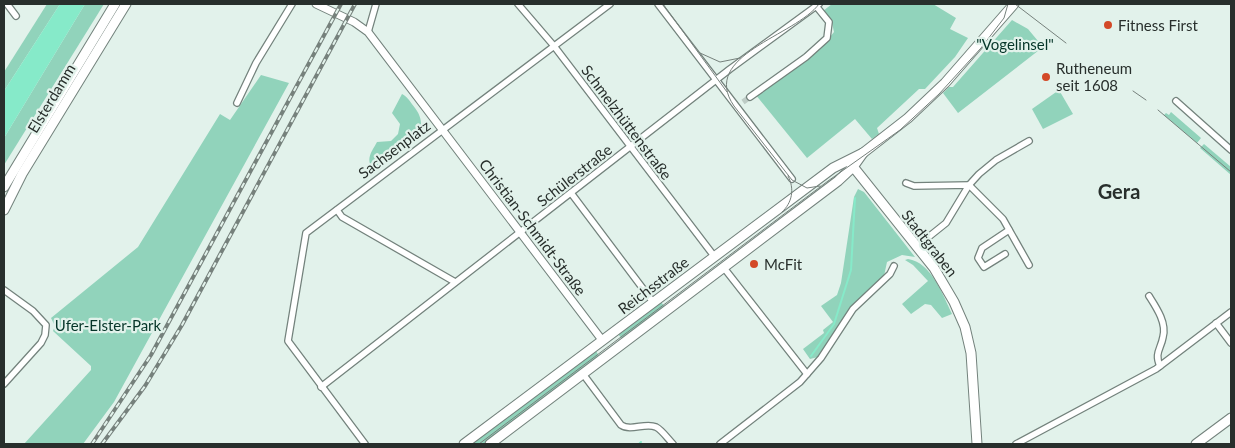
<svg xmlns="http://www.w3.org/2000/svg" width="1235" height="448" font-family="Lato,sans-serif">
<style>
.green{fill:#91d3bb}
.water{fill:#86eac9}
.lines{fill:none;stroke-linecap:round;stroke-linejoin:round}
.stream{stroke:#86eac9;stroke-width:2}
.minor-tunnel{stroke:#bdcbc5;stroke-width:5.5;stroke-dasharray:5.5 3;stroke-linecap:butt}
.minor-casing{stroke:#73827c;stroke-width:8}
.tertiary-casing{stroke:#73827c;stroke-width:9}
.secondary-casing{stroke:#73827c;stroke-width:11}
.minor{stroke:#fff;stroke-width:5.5}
.tertiary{stroke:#fff;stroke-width:7}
.secondary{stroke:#fff;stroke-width:9}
.tram{stroke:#76817c;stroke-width:1}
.rail-casing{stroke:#76817c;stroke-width:4}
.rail{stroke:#e2f2eb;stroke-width:2;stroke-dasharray:5.5;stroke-linecap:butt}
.poi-dot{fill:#d34927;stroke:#e2f2eb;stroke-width:2}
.labels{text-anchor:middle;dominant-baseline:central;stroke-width:4.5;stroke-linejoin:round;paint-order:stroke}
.poi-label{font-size:15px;fill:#282f2c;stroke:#e2f2eb;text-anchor:start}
.park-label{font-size:15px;fill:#053528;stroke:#e2f2eb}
.street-label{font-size:15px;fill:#282f2c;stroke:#e2f2eb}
.district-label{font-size:20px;font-weight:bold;fill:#282f2c;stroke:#e2f2eb}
</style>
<rect width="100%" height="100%" fill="#e2f2eb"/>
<!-- green -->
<g class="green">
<path d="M47 4H60L4 91V72Z"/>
<path d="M85 4H104L4 165V138Z"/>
<path d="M832 4H933L956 18 950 29 968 38 955 57 925 89H919L877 128 879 134 872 139 855 119 807 158 755 94 826 42 834 32 832 23 823 11Z"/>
<path d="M1012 20 1028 29 1043 47 958 113 943 93 949 87H953Z"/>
<path d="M261 75 289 83 114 402 83 444H24L91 370V366L53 331 55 326 51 318 138 247 220 114 230 120Z"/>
<path d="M1059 90 1073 114 1043 129 1032 109Z"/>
<path d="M402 94C408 97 411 103 415 108 437 137 393 157 374 171 365 159 371 153 377 142L391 141 398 134 400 124 392 113Z"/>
<path d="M1171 112 1201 138 1197 143 1164 115 1166 113 1169 115Z"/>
<path d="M1204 144 1231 167V175L1200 148Z"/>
<path d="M858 189 864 192 915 257 902 255 887 262 884 276 853 305 818 357 810 359 803 349 824 333 823 330 833 322 821 306 837 295 841 283 854 197Z"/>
<path d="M908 259C931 262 943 295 952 314L942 318 931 305 925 304 911 314 902 304 928 281 913 265 905 260Z"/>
<path d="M659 300 667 309 624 341 617 333Z"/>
<path d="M598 349 596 351 599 356 568 379 562 387 486 444H468Z"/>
</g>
<!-- water -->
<path class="water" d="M60 4H85L4 138V91Z"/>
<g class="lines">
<!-- stream -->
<g class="stream">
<path d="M811 356 834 324 851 270 855 198"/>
<path d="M639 444 641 442"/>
</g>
<!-- minor-tunnel -->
<path class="minor-tunnel" d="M743 102 750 97"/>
<!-- minor casing -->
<g class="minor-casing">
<g id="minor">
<path d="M7 4 16 16"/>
<path d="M518 4 554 46 714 256"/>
<path d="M658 4 792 179"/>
<path d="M368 32 376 4"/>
<path d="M750 97 806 57 827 38 829 22 816 6"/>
<path d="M1176 101 1231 150"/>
<path d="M237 103 256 63 292 4"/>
<path d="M906 183 914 186 969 185 1003 219 1029 265"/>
<path d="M571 193 653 302"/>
<path d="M337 210 342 217 455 282"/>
<path d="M916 247 946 223 969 185 979 174 996 160 1029 141"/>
<path d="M1005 254 984 267 978 258 982 248 1009 230"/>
<path d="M724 268 807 374"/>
<path d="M4 290 33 311 46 325 45 335 41 343 4 384"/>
<path d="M1149 296C1156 307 1167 323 1163 337 1161 349 1154 353 1160 366"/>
<path d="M1216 323 1231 343"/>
<path d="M583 374 621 425C631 432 645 422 656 427 662 430 668 439 673 444"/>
<path d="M321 387 730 69 819 4"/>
<path d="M365 444 288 341 306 233 610 4"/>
<path d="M720 444 800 382 821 358 853 309 890 274 894 266"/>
<path d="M1016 444 1156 369 1231 312"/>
</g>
</g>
<!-- tertiary casing -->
<g class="tertiary-casing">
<path id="tertiary" d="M316 4 354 22 368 32 602 340"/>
</g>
<!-- secondary casing -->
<g class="secondary-casing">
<g id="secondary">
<path d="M851 164 934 268 954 302 965 327 971 353 977 444"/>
<path d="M4 187 115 4"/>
<path d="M4 210 22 174 126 4"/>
<path d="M464 444 833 168 863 153 908 118 945 83 1014 4"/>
<path d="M490 444 838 181 853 167 863 153"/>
<path d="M1196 444 1231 418"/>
</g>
</g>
<!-- minor -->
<use href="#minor" class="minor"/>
<!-- tertiary -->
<use href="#tertiary" class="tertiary"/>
<!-- secondary -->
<use href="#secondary" class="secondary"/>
<!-- tram -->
<g class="tram">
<path d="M663 4 727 92"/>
<path d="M819 4C796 36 699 55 734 106L792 180 807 188 820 186"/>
<path d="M1015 4 1066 43"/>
<path d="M700 53 720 62 740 58"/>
<path d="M1133 91 1146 100"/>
<path d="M1158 110 1231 172"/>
<path d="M782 212C792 203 795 189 788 176"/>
<path d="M479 444 828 181 900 130 939 94 981 48 1004 18 1008 4"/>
</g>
<!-- rail casing -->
<g class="rail-casing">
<g id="rail">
<path d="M92 444 151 355 341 4"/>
<path d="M102 444 145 386 182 325 355 4"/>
</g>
</g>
<!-- rail -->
<use href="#rail" class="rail"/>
</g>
<!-- markers -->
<g class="poi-dot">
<circle cx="1108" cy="25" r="5"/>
<circle cx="1046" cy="77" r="5"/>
<circle cx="754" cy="264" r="5"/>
</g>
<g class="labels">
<!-- poi labels -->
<g class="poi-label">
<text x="1118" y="25">Fitness First</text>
<text x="1056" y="68">Rutheneum<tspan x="1056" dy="17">seit 1608</tspan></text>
<text x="764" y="264">McFit</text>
</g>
<!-- park labels -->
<g class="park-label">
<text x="1015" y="44">"Vogelinsel"</text>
<text x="108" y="325">Ufer-Elster-Park</text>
</g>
<!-- street labels -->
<g class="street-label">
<text transform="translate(51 98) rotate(-59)">Elsterdamm</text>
<text transform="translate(627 122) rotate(53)">Schmelzhüttenstraße</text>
<text transform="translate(394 149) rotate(-37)">Sachsenplatz</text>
<text transform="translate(574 175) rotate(-38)">Schülerstraße</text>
<text transform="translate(533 227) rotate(53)">Christian-Schmidt-Straße</text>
<text transform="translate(930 243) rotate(52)">Stadtgraben</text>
<text transform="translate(653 285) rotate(-37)">Reichsstraße</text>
</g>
<!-- district labels -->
<g class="district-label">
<text x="1119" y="191">Gera</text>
</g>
</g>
<!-- border -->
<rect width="1235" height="448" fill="none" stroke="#282f2c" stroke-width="10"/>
</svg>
